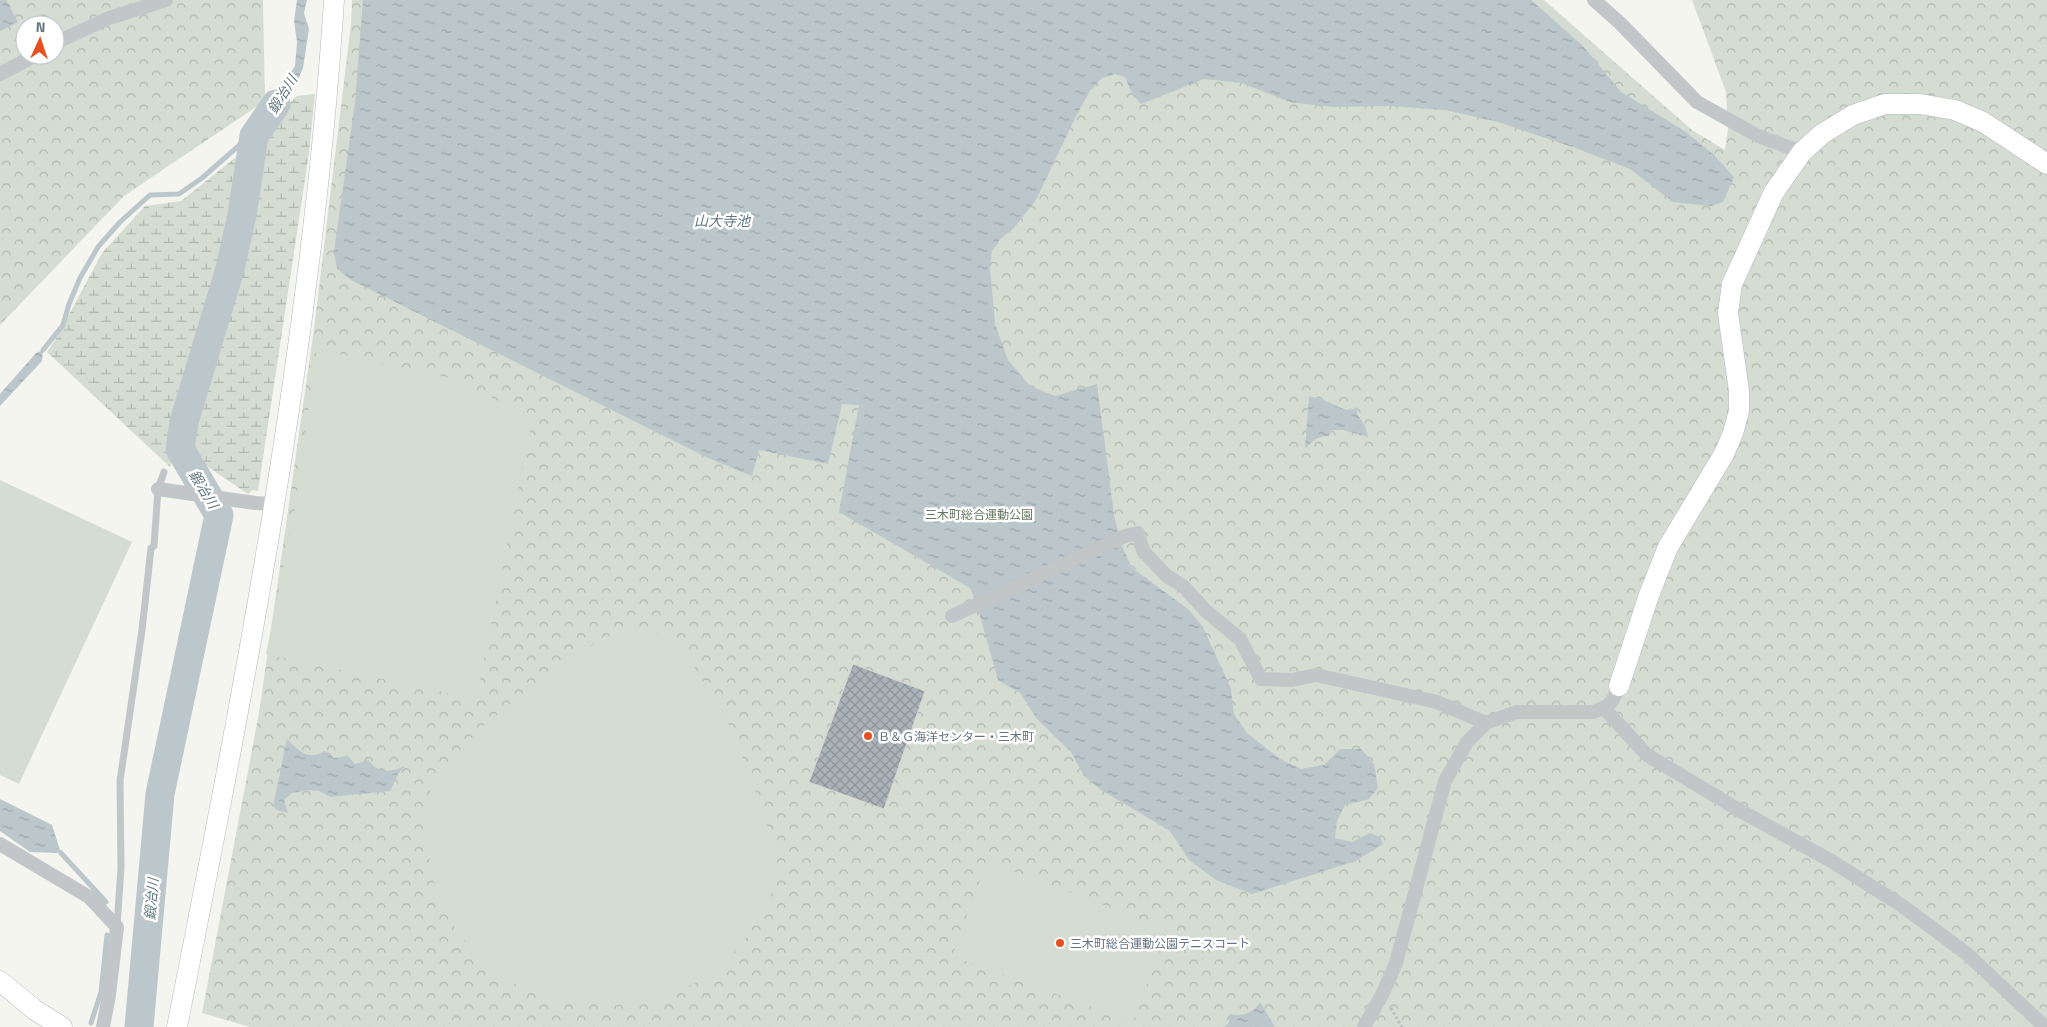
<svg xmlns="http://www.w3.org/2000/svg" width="2047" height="1027" font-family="'Titillium Web','Noto Sans JP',sans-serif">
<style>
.forest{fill:url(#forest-crowns);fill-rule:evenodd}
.wetland{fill:url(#wetland-marsh)}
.garden{fill:#d5dcd1}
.water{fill:url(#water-ripples)}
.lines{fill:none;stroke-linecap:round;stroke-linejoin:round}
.stream{stroke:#bbc7cb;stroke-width:5}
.river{stroke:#bbc7cb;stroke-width:29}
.building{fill:url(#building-cross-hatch);stroke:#d6d6d3}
.secondary-casing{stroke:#b4b9be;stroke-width:21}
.path{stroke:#bcbec0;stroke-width:3;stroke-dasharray:2.5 2.5;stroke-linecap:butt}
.lane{stroke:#c2c6c9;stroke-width:7}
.street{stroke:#c2c6c9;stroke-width:14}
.secondary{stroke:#fff;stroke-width:20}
.poi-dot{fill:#e74f1e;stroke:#fff;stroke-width:2}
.labels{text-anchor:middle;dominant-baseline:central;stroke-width:5;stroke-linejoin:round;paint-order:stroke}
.park-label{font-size:12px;fill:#667962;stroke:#fff}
.poi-label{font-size:12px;fill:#637482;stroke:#fff;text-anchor:start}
.water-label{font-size:14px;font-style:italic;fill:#5f7780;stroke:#fff}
</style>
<defs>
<pattern id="forest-crowns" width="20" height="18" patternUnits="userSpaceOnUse" patternTransform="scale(1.25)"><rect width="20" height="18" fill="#d5dcd1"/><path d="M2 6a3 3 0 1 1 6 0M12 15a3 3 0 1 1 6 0" fill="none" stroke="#b0b7af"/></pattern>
<pattern id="wetland-marsh" width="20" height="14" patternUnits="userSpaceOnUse" patternTransform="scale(1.25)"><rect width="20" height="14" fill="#d5dcd1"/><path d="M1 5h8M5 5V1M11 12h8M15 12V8" fill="none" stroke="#b0b7af"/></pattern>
<pattern id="water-ripples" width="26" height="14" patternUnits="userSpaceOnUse" patternTransform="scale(1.25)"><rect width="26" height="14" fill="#bbc7cb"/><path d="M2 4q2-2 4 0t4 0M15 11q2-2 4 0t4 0" fill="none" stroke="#9ca6aa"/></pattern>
<pattern id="building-cross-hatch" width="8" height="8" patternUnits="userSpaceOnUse" patternTransform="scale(1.25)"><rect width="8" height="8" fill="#aab2b7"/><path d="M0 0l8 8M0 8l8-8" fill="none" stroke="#8e959a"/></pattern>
</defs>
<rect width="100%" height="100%" fill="#f5f5f0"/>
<!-- forest -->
<g class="forest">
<path d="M0 0H263L265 101 124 196 0 325ZM25 25H55V55H25Z"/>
<path d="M352 0H1544L1692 130 1725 150 1728 129 1726 92 1692 0H2047V1027H250L202 1013 259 713 314 329 351 24Z"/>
</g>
<!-- wetland -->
<g class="wetland">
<path d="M315 94 309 153 258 491 252 490 248 494 186 452 192 423 221 328 239 255 262 140 280 113 297 96Z"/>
<path d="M245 150 221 266 179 416 174 456 170 467 47 352 57 337 102 253 145 206 181 201Z"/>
</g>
<!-- garden -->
<g class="garden">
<path d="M317 349 449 378 533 417 476 699 266 654 294 514Z"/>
<path d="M0 480 132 542 19 784 0 775Z"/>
<path d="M627 629H646L667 637 686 653 732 730 762 809 776 858 772 892 744 942 714 974 666 997 617 1005 562 1003 521 988 486 964 456 930 436 891 426 843 427 798 439 772 481 728 533 685 603 638Z"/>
<path d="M987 861 1167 929 1133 1022 952 956Z"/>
</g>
<!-- water -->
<g class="water">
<path d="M0 0H6L18 22 0 31Z"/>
<path d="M297 0H307L304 13 309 29 303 68 295 87 274 112 257 137 251 135 295 66 297 42 294 21Z"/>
<path d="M363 0H1531L1583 46 1621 92 1683 130 1713 154 1734 177 1723 202 1711 206 1673 202 1630 169 1578 149 1498 122 1445 110 1390 106 1332 107 1290 102 1242 83 1204 79 1141 104 1132 94 1125 77 1115 74 1102 78 1090 91 1076 116 1036 200 1014 228 1000 239 992 251 990 268 995 324 1008 360 1030 386 1055 396 1097 384 1114 515 1121 544 1132 568 1188 609 1203 627 1231 689 1234 714 1247 733 1280 759 1301 769 1324 765 1340 749H1361L1374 764 1378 788 1369 799 1345 805 1337 821 1335 838 1352 842 1370 833 1380 837 1383 844 1356 861 1252 894 1216 880 1189 860 1170 831 1101 790 1084 776 1071 752 1037 719 1020 693 998 680 976 602 970 588 839 512 859 405 842 404 828 464 759 450 752 476 706 457 351 280 337 269 334 251 355 102Z"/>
<path d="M43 350 42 361 0 406V394L36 353Z"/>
<path d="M1309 396C1315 398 1322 399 1328 402 1340 406 1345 414 1358 407L1357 414 1365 426 1368 437 1343 430H1331L1329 436C1319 435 1311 441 1305 449Z"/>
<path d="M287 739C297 749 308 762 324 751L331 754 333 758 344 757 347 755 355 764 368 760C378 773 390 773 405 766L398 774 390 791 331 797 319 791 308 790 292 793 284 800 288 813 277 810 273 806Z"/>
<path d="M0 799 52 825 61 853 30 852 0 831Z"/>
<path d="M1260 1002 1275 1027H1224L1229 1023 1230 1014C1241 1017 1254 1013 1260 1002Z"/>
</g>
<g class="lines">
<!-- stream -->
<g class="stream">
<path d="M43 350 63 325 69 304 80 278 98 247 120 222 150 195 179 194 202 178 251 135"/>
<path d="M61 853 106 902"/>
<path d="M91 1023 101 992 107 935"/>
</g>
<!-- river -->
<path class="river" d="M139 1027 160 794 219 515 180 449 184 422 230 269 242 215 254 136 276 104"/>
</g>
<!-- building -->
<path class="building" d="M853 664 925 691 884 809 809 782Z"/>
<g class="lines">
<!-- secondary casing -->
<g class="secondary-casing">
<g id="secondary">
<path d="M1619 686 1649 595 1668 547 1724 454 1733 433 1739 411V391L1728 313 1732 284 1774 192 1802 152 1822 134 1853 115 1885 104H1920L1955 110 1983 122 2047 164"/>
<path d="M0 981 35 1010 62 1027"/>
<path d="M177 1027C244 688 312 345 334 0"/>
</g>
</g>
<!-- path -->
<path class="path" d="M1391 1008 1402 1027"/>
<!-- lane -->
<path class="lane" d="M117 926 121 868 120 781 142 630 151 548 154 546 158 489 164 472"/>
<!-- street -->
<g class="street">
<path d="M1594 0 1620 23 1697 102 1758 136 1802 152"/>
<path d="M55 43 109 18 166 0"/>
<path d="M0 74 36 55"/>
<path d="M158 489 255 503 274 504"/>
<path d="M952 616 1125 536 1138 533 1143 551 1167 576 1184 587 1206 611 1240 639 1261 679 1292 680 1316 675 1437 702 1486 723"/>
<path d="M1604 708 1647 755 1739 810 1833 862 1901 905 1966 953 2045 1027"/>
<path d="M0 844 89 897 117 927 109 995 103 1027"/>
<path d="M1364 1027 1383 993 1396 963 1445 781 1467 742 1486 723 1516 712H1593C1610 706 1613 703 1619 686"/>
</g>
<!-- secondary -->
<use href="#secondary" class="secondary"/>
</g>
<!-- markers -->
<g class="poi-dot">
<circle cx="868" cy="736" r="5"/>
<circle cx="1060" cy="943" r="5"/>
</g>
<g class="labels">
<!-- park labels -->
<g class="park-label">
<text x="979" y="514">三木町総合運動公園</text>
</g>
<!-- poi labels -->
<g class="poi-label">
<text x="878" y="736">Ｂ＆Ｇ海洋センター・三木町</text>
<text x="1070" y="943">三木町総合運動公園テニスコート</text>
</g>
<!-- water labels -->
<g class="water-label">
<text transform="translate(282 94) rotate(-58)">鍛冶川</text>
<text x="722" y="220">山大寺池</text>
<text transform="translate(204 489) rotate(59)">鍛冶川</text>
<text transform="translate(151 899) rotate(-85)">鍛冶川</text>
</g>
</g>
<!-- north arrow -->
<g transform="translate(40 40) rotate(3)"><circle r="24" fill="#ffffff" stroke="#c1c7cd"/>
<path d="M0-4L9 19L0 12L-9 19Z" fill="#e74f1e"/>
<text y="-8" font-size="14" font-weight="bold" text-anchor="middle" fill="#637482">N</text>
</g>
</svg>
